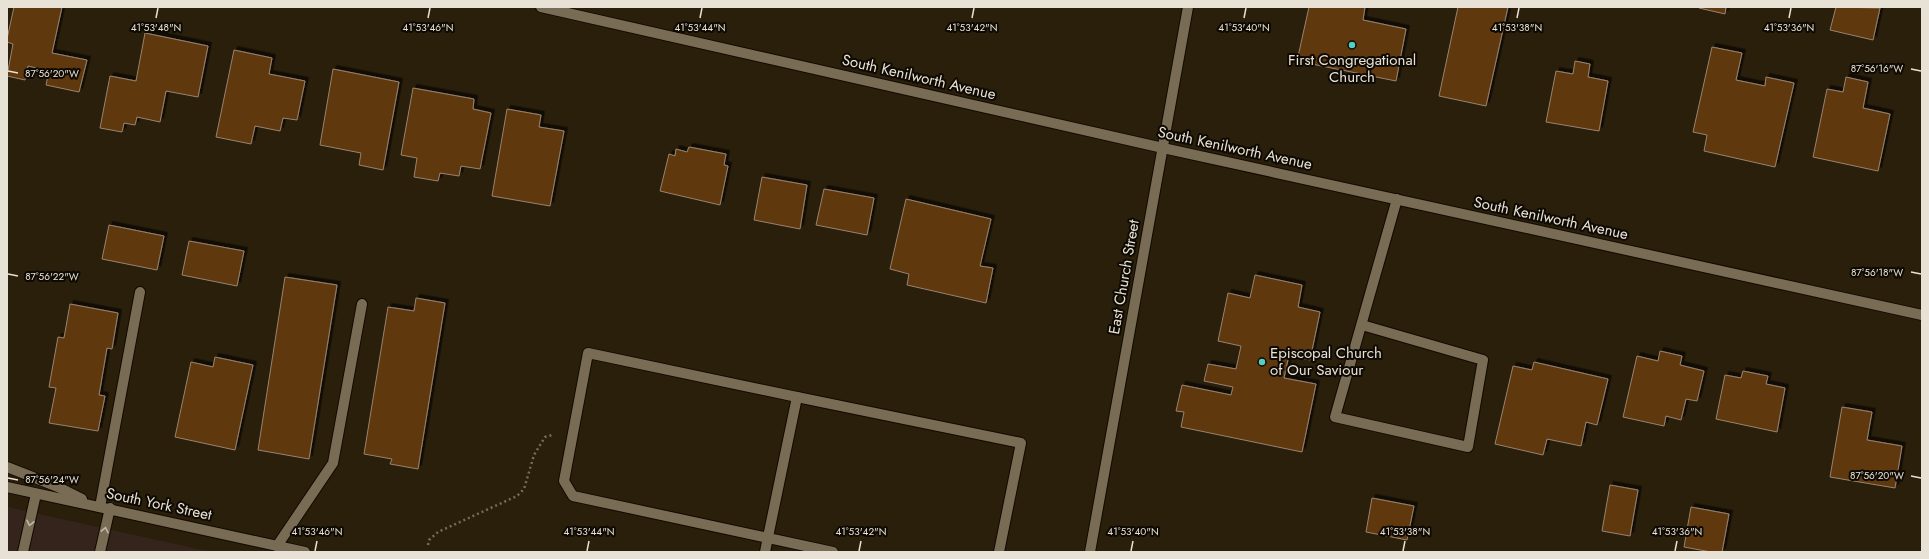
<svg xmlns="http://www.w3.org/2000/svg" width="1929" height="559" font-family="Jost,sans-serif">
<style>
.commercial{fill:#35241b}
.building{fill:#60380d;stroke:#988371;filter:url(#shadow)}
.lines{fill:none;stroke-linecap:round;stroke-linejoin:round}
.service-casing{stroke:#120900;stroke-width:12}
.minor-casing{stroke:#120900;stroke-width:12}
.secondary-casing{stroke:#120900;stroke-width:12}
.path{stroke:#756c5b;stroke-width:2.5;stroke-dasharray:2 3;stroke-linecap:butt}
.service{stroke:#786c55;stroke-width:10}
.minor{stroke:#786c55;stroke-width:10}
.secondary{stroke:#786c55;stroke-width:10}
.oneway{stroke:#c1b8a8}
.ticks{fill:none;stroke:#e8e1d5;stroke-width:1.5}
.poi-dot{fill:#56cec3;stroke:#0e0a03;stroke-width:1.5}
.labels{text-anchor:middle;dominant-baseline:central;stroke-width:4;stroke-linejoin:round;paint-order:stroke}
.poi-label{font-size:15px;fill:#e8e1d5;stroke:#0e0a03}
.street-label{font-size:15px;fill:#e8e1d5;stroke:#0e0a03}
.ticks-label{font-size:10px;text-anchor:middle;fill:#e8e1d5;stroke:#0e0a03;stroke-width:4;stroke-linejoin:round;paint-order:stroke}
</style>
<defs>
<filter id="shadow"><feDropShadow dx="3.5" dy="-3.5" stdDeviation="0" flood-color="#0009"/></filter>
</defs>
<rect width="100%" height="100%" fill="#2a1f0b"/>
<!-- commercial -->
<path class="commercial" d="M7 507 212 552H7Z"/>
<!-- building -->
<g class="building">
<path d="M14 7H62L52 53 87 60 79 92 46 85 49 71 28 66 25 80 7 76 13 44 7 42V39Z"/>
<path d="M1309 7H1365L1363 20 1406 29 1396 81 1297 61Z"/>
<path d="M1458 7H1508L1486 106 1439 96Z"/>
<path d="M1699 7H1726L1725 14 1699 8Z"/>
<path d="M1836 7 1880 8 1873 40 1830 30Z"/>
<path d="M145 33 208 46 198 97 166 91 160 122 137 117 135 125 124 123 122 132 100 128 110 76 136 81Z"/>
<path d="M1712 47 1742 53 1736 80 1765 86 1766 77 1794 83 1775 167 1704 151 1707 135 1693 132Z"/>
<path d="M234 50 272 58 269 74 305 81 297 120 283 118 280 131 255 126 251 144 216 137Z"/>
<path d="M1575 61 1590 64 1588 77 1608 81 1599 131 1546 122 1556 71 1573 74Z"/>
<path d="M333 69 399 82 383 170 359 165 361 153 320 145Z"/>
<path d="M1846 77 1868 82 1863 108 1890 114 1878 171 1813 157 1827 89 1843 92Z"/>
<path d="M413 88 474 99 473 109 491 113 480 169 461 166 459 176 440 173 438 181 414 177 417 158 401 155Z"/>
<path d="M507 109 541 115 539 127 564 131 550 206 492 196Z"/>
<path d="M689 147 726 154 724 165 728 166 720 205 660 191 669 154 675 156 676 149 687 152Z"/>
<path d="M762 177 807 185 800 229 754 220Z"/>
<path d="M824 189 874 198 867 235 816 225Z"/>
<path d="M906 199 991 219 980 266 993 268 986 303 907 285 909 274 890 269Z"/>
<path d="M109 225 164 236 157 270 102 259Z"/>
<path d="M189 241 244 251 237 286 182 275Z"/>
<path d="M1255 275 1302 285 1298 307 1320 312 1310 360 1289 355 1284 378 1316 384 1302 452 1181 427 1184 412 1176 411 1182 385 1231 395 1233 387 1204 381 1208 364 1236 369 1241 346 1218 341 1228 293 1250 298Z"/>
<path d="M285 277 337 285 309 459 258 450Z"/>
<path d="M416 298 445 303 418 469 390 464 392 459 364 454 388 307 414 311Z"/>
<path d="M70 304 118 313 112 349 107 348 99 395 105 396 98 431 49 423 56 388 49 387 58 337 64 338Z"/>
<path d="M1660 351 1682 356 1680 365 1704 371 1697 401 1686 399 1681 420 1666 416 1664 426 1623 417 1637 356 1658 361Z"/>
<path d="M215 357 253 365 235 450 175 437 191 362 213 367Z"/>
<path d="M1534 362 1608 379 1597 425 1586 422 1581 446 1547 439 1543 455 1495 444 1513 366 1532 370Z"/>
<path d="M1743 371 1768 376 1766 384 1785 388 1777 432 1716 419 1725 375 1741 378Z"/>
<path d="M1842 407 1872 412 1867 440 1902 446 1895 488 1830 477Z"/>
<path d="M1610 485 1638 490 1630 536 1602 531Z"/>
<path d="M1372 498 1414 506 1407 540 1366 532Z"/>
<path d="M1691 507 1729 514 1722 552H1711L1684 547Z"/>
</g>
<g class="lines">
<!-- service casing -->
<g class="service-casing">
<g id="service">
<path d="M1362 325 1483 360 1468 447 1335 417 1397 199"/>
<path d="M797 397 1021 443 999 552"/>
<path d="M100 507 140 292"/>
<path d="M277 546 333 463 362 304"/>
<path d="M23 552 36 494"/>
<path d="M100 552 110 508"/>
<path d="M765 552 768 537 797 397 588 353 564 481 573 496 833 552"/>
</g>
</g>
<!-- minor casing -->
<g class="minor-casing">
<g id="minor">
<path d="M541 7 1163 148 1922 315"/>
<path d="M1090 552 1188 7"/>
</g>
</g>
<!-- secondary casing -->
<g class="secondary-casing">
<g id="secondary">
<path d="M7 467 58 487 82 499"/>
<path d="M7 487 305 552"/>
</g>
</g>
<!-- path -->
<path class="path" d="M428 545 429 540 438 532 517 496 524 489 534 455 545 437 552 435"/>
<!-- service -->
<use href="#service" class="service"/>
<!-- minor -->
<use href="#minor" class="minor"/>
<!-- secondary -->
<use href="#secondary" class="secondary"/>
</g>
<!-- one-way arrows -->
<defs><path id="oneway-chevron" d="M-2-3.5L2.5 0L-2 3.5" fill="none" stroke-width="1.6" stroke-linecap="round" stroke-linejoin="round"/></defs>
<g class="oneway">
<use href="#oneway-chevron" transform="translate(30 523) rotate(102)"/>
<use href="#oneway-chevron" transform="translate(105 530) rotate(-78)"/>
</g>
<!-- ticks -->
<path class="ticks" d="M156 18 158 8M428 18 430 8M700 18 702 8M972 18 974 8M1244 18 1246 8M1517 18 1519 8M1789 18 1791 8M1911 69 1921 71M8 71 18 73M1911 272 1921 274M8 274 18 276M1911 476 1921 478M8 478 18 480M315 551 317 541M587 551 589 541M859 551 861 541M1131 551 1133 541M1403 551 1405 541M1675 551 1677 541"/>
<!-- markers -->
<g class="poi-dot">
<circle cx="1352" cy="45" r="4"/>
<circle cx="1262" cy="362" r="4"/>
</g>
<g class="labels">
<!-- poi labels -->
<g class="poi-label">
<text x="1352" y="60">First Congregational<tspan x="1352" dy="17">Church</tspan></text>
<text x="1270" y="353" text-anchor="start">Episcopal Church<tspan x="1270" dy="17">of Our Saviour</tspan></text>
</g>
<!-- street labels -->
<g class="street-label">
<text transform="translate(919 77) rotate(13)">South Kenilworth Avenue</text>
<text transform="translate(1235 148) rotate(12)">South Kenilworth Avenue</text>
<text transform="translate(1551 218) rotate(12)">South Kenilworth Avenue</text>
<text transform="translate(1124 277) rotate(-80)">East Church Street</text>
<text transform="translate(159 504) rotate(12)">South York Street</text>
</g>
</g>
<g class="ticks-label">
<text x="156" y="31">41°53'48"N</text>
<text x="428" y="31">41°53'46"N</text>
<text x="700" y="31">41°53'44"N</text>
<text x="972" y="31">41°53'42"N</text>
<text x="1244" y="31">41°53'40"N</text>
<text x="1517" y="31">41°53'38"N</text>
<text x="1789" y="31">41°53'36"N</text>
<text x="1877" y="72">87°56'16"W</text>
<text x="52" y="77">87°56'20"W</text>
<text x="1877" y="276">87°56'18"W</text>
<text x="52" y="280">87°56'22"W</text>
<text x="1877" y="479">87°56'20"W</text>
<text x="52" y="483">87°56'24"W</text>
<text x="317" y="535">41°53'46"N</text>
<text x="589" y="535">41°53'44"N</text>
<text x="861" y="535">41°53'42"N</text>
<text x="1133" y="535">41°53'40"N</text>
<text x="1405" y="535">41°53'38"N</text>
<text x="1677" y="535">41°53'36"N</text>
</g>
<!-- border -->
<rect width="1929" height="559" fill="none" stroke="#e8e1d5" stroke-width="16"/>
</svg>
